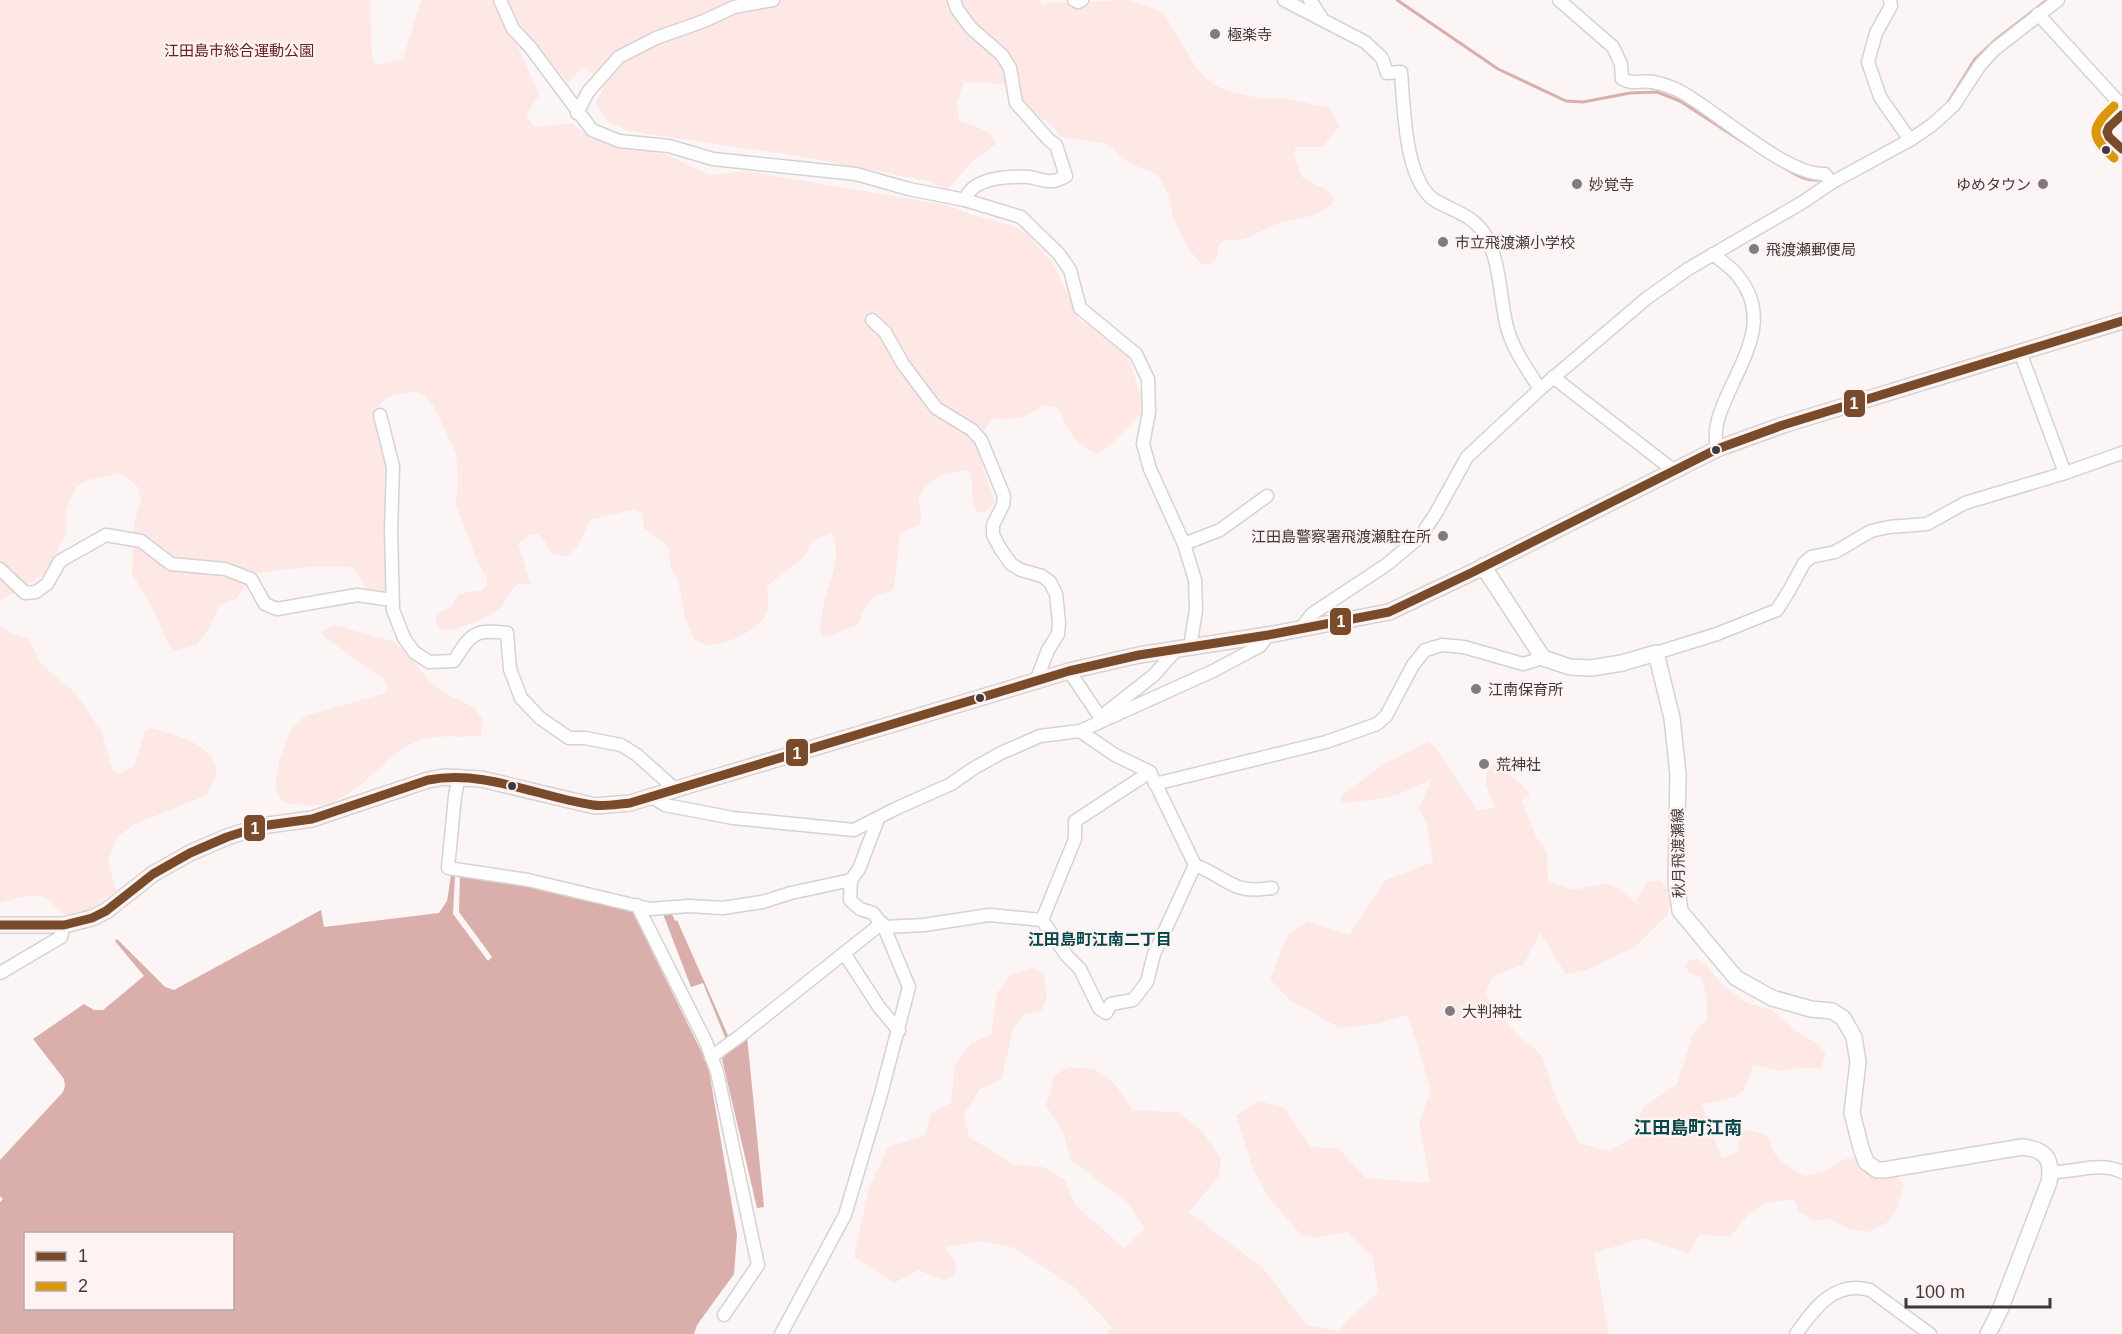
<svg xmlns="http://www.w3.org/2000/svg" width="2122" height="1334" font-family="Helvetica,'Noto Sans JP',sans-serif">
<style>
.green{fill:#fde8e6}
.water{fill:#daaeaa;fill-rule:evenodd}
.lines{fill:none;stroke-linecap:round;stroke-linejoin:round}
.stream{stroke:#daaeaa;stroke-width:3}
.minor-casing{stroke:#d6d2d2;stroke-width:15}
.major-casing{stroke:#d6d2d2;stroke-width:18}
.minor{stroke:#fefefe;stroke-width:12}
.major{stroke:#fefefe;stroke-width:15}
.bus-1-casing{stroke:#fef3f2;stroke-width:14}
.bus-2-casing{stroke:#fef3f2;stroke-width:14}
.bus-1{stroke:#7a4b2a;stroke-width:9}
.bus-2{stroke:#db9609;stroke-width:9}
.poi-dot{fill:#817b7b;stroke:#fef3f2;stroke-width:2}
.bus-dot{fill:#3f3a39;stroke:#fef3f2;stroke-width:2}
.labels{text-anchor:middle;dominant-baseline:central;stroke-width:5;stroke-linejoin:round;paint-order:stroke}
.poi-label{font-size:15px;fill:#3f3a39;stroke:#fef3f2;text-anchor:start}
.park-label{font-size:15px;fill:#692020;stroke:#fef3f2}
.street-label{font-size:15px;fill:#3f3a39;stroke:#fef3f2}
.neighbourhood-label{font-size:16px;font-weight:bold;fill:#04474a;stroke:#fef3f2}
.quarter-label{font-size:18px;font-weight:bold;fill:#04474a;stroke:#fef3f2}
.line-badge{stroke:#fef3f2;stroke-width:2}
.badge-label{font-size:16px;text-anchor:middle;font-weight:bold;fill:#fff}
</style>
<rect width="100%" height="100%" fill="#fbf5f5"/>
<!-- green -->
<g class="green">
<path d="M0 0H370L372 55 375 65 403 59 421 0H496L537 89 539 96 526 115 535 127 571 123 583 132 668 155 709 175 746 171 946 205 976 216 1013 226 1027 234 1053 263 1080 321 1102 329 1128 356 1142 399 1141 414 1110 445 1097 453C1072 443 1069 431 1058 407L1044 405C1024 419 1017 420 993 419L979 438V454L995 503 984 512H977C969 499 975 483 968 470 942 474 932 476 918 498L921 513 920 524 900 534 894 588C888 595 880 593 873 598 865 603 862 616 859 624L831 635 824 636 819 631C821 622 822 612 824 603 830 580 842 556 832 533L811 541 806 555 767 586C768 594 770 607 766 615 757 631 725 646 707 645 703 645 698 641 694 639L685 618 678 580 671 568 668 548 664 542 644 528 642 513 635 509 590 520 577 548 566 556 551 554 545 541 538 534 530 535 518 543 531 585 518 584C510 590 508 599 501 607 493 616 456 631 444 630 439 629 437 624 435 620L439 613 451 607 459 594 482 590 487 585V579L477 560 456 505 458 476 456 453 433 405 422 394 415 391 388 397 376 408V423L387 462 388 591 369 594 353 567 317 566 255 573 236 599 219 605 210 627 196 645 175 651 169 646 154 612 132 573 134 523 141 501 138 487 120 473 88 480 76 487 66 509 67 533 45 574 0 601Z"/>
<path d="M508 0H1038L1044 5 1050 3 1129 0 1163 12 1197 69 1214 85 1228 91 1258 98 1289 99 1330 108 1339 126 1323 147H1296L1294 154 1302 177 1329 192 1334 197 1332 205 1311 216 1281 222 1244 239 1225 240 1219 245 1216 260 1209 265 1201 264 1188 248 1173 217 1168 194 1157 174 1130 164 1106 143 1061 137 1052 126 1027 107 1003 84 964 82 957 104 959 121C973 126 991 129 996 144L973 161 947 190 928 181 799 156 628 131 608 121 596 103 606 83 583 67 568 83 514 16Z"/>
<path d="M0 625 8 632 28 638 41 664 75 693 101 731 113 770 120 773 134 766 145 731 151 728C171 733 220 746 216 773 215 780 209 788 207 795L135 824 117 837 108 861 116 891C102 900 87 916 70 915 59 915 56 904 47 899 33 892 14 899 0 903Z"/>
<path d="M335 625 394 642 410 656 428 680 446 694 475 708 483 721 481 735C455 740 435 731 409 745 380 761 360 794 327 804 313 808 296 804 282 802L275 787 279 762 290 731 305 716 386 693 387 686 384 679 324 637 321 631Z"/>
<path d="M1428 742 1436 748 1477 810 1495 808 1486 784 1487 770 1496 762C1506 772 1524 784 1530 795L1522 801 1536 837 1547 852 1548 882 1574 890 1606 883 1618 888 1635 903 1647 882 1660 881 1668 888 1671 899 1668 914 1635 947 1586 970 1566 974 1540 933 1524 964 1493 976 1485 994 1517 1035 1542 1055 1557 1101 1579 1143 1609 1151 1633 1137 1643 1107 1677 1084 1693 1034 1707 1019V998L1702 979 1689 972 1685 967 1689 960 1697 959 1707 966 1723 985 1747 1003 1772 1010 1795 1031 1815 1042 1826 1053 1821 1068H1799L1782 1071 1753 1065 1744 1090 1735 1097 1702 1104 1722 1159 1737 1152 1741 1135 1747 1130C1780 1135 1764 1144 1780 1160 1786 1166 1797 1171 1804 1176L1823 1172 1845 1159 1856 1157C1871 1175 1890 1166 1904 1185L1897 1208 1888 1222 1868 1232 1851 1230 1830 1219 1812 1220 1798 1211 1794 1199C1756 1203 1753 1208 1730 1237L1700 1234 1689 1253 1643 1238 1594 1253 1609 1334H1107L1112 1327 1074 1287 1015 1248 979 1241 945 1247 956 1263 955 1276 943 1280 918 1270 894 1283 854 1257 869 1188 888 1147 924 1136 932 1113 951 1103 955 1066 971 1043 991 1035 997 993 1010 975 1032 968 1044 974 1047 997 1042 1010 1024 1014 1013 1028 1002 1079 980 1089 964 1114 969 1137 1013 1164 1043 1167 1064 1179 1076 1206 1124 1248 1145 1229 1126 1201 1071 1160 1062 1129 1046 1106 1054 1076 1068 1067 1093 1069 1114 1083 1133 1110 1178 1112 1202 1131 1221 1159 1219 1176 1189 1212 1263 1268 1306 1325 1337 1331 1378 1292 1373 1258 1347 1232 1315 1238 1301 1235 1267 1195 1252 1166 1236 1115 1259 1101 1284 1108 1311 1147 1338 1148 1366 1178 1430 1183 1419 1123 1431 1090 1408 1015 1376 1024 1340 1028 1290 1000 1270 979 1288 934 1308 922 1349 935 1386 880 1433 862 1427 825 1419 808 1432 779 1397 795 1371 800 1341 803 1342 795 1384 764Z"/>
</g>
<!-- water -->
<g class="water">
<path d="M451 875H455L453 914 488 961 492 957 459 912 460 875 528 886 632 911 708 1065 737 1235 734 1274 697 1325 694 1334H0V1202L3 1199 0 1196V1160L63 1092 65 1086 64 1079 33 1039 84 1004 94 1010H103L144 976 115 941 117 939 165 987 174 990 321 910 324 927 439 913 447 901ZM26 1234H232V1308H26Z"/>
<path d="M671 912 675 921 677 920 730 1040 727 1042 703 983 691 987 663 914Z"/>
<path d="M747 1036 764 1207 757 1208 722 1059 740 1039Z"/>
</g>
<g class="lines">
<!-- stream -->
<g class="stream">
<path d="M1397 0 1498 69 1566 101 1583 102 1630 93 1657 92 1680 101 1749 146"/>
<path d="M1947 104 1975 59 1994 41 2047 0"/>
<path d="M1783 167C1794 174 1810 184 1824 179"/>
</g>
<!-- minor casing -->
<g class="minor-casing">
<g id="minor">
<path d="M500 0 513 29 530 47 592 130 619 141 669 146 713 159 856 174 909 189 965 200 1021 217 1059 254 1070 270 1080 308 1136 354 1148 379 1149 412 1143 444 1150 469 1184 544 1195 580 1196 610 1190 647"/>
<path d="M954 0 957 9 971 28 1002 55 1010 68 1016 103 1049 140 1056 145 1066 176C1062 178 1057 181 1052 181 1045 182 1036 178 1029 177 1009 176 972 177 965 200"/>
<path d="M1074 0 1078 2 1082 0"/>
<path d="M1284 0 1365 42 1382 58 1387 73 1401 72C1404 106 1404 182 1436 201 1457 213 1474 215 1487 238 1500 264 1500 296 1506 323 1511 347 1527 369 1540 389"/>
<path d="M1310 0 1321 17"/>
<path d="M1559 0 1613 47 1621 64 1622 79C1633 85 1642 80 1653 82 1663 84 1675 88 1683 93 1719 113 1787 176 1825 174L1831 183"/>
<path d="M1890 0 1891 6 1876 33 1868 62 1880 97 1910 140"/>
<path d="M2038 14 2122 106"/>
<path d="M577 113 588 92 619 57 656 38 704 21 734 7 773 0"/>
<path d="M1713 254C1721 261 1731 267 1738 276 1771 317 1745 355 1727 396 1719 414 1713 429 1717 449"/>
<path d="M872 320 885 332 903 364 936 408 972 430 981 440 1004 496 1003 505 993 525V535L1000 548 1011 564 1021 570 1042 576 1050 582 1056 594 1059 622 1058 634 1048 650 1036 681"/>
<path d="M2020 352 2065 473"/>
<path d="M1553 377 1673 470"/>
<path d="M380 415 393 467 391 530 393 610 404 638 414 652 429 662 454 661C471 633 475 629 507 633L510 669 521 698 540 718 569 738H585L621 745 637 755 675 789"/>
<path d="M1184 544 1220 530 1267 496"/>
<path d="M0 569 25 593 36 592 47 584 60 561 106 535 141 541 171 564 225 569 251 579 265 604 277 609 357 595 392 600"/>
<path d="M1301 628 1312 614 1386 565 1420 537 1436 513 1467 457 1540 389 1647 298 1688 269 1803 202 1831 183 1910 140 1932 125 1954 105 1980 65 1995 49 2058 0"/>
<path d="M1656 653 1717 634 1777 610 1790 589 1804 563 1811 557 1835 552 1871 531 1889 527 1927 524 1965 503 2065 473 2122 453"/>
<path d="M1069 671 1102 720"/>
<path d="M1102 716 1154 675 1177 649"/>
<path d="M459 776 455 796 448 868 528 880 650 909 689 906 723 908 762 902 791 893 851 880 850 900 860 909 873 913 884 927 909 987 881 1094 845 1215 781 1334"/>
<path d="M1155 784 1326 742 1377 724 1386 716 1413 665 1425 650 1442 645 1464 647 1523 664 1543 658"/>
<path d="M652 797 665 805 733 818 854 830 895 809 951 784 974 768 1001 753 1040 736 1080 731 1213 671 1260 646 1268 635"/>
<path d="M1195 865C1228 878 1233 895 1272 888"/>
<path d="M851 880 859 869 878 819"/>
<path d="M637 905 706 1042 717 1072 758 1265 724 1315"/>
<path d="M1042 920 1075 839V821L1150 772"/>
<path d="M884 927 924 925 989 915 1042 920 1067 956 1080 969 1099 1008 1106 1013 1111 1004 1133 1000 1147 982 1154 954 1195 865 1150 772 1115 755 1080 731"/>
<path d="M844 953 879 1007 899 1031"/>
<path d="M0 973 61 937 64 925"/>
<path d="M711 1057 740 1036 882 923"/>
<path d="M2051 1172C2075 1173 2099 1161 2122 1172"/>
<path d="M1796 1334C1814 1309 1834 1280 1870 1290L1930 1334"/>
</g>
</g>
<!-- major casing -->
<g class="major-casing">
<g id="major">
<path d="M1483 566 1543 658 1570 667 1591 668 1622 663 1656 653 1672 718 1678 774 1676 881 1680 911 1736 978 1772 998 1811 1009 1832 1011 1843 1018 1854 1037 1858 1062 1852 1113 1861 1148 1866 1162 1877 1170H1884L2022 1147C2045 1149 2053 1159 2049 1182L2000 1310 1988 1334"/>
<path d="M0 925H64L92 918 106 911 153 874 190 853 227 837 261 826 312 819 428 780 444 777 481 779 595 806 630 803 1069 671 1139 655 1268 635 1389 612 1473 572 1717 449 1783 425 2122 321"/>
</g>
</g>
<!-- minor -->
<use href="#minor" class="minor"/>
<!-- major -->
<use href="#major" class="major"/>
<!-- bus-1 casing -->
<g class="bus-1-casing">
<g id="bus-1">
<path d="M2122 115 2109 127 2107 132 2109 137 2122 149"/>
<path d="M0 925H64L92 918 106 911 153 874 190 853 227 837 261 826 312 819 428 780C484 769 538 797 593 805 604 807 618 804 630 803L1069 671 1139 655 1268 635 1389 612 1473 572 1717 449 1783 425 2122 321"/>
</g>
</g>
<!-- bus-2 casing -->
<g class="bus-2-casing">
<path id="bus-2" d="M2114 106C2090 128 2090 136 2114 158"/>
</g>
<!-- bus-1 -->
<use href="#bus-1" class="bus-1"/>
<!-- bus-2 -->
<use href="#bus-2" class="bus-2"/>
</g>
<!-- markers -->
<g class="poi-dot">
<circle cx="1215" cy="34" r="6"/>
<circle cx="1577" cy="184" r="6"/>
<circle cx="2043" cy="184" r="6"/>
<circle cx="1443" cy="242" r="6"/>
<circle cx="1754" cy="249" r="6"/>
<circle cx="1443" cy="536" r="6"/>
<circle cx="1476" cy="689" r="6"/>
<circle cx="1484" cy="764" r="6"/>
<circle cx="1450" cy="1011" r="6"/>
</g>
<g class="bus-dot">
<circle cx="2106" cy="150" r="5"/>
<circle cx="1716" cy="450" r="5"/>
<circle cx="980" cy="698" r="5"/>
<circle cx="512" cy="786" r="5"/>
</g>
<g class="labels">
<!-- poi labels -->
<g class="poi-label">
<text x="1227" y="34">極楽寺</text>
<text x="1589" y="184">妙覚寺</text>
<text x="2031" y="184" text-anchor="end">ゆめタウン</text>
<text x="1455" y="242">市立飛渡瀬小学校</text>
<text x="1766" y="249">飛渡瀬郵便局</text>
<text x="1431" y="536" text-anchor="end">江田島警察署飛渡瀬駐在所</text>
<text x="1488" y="689">江南保育所</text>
<text x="1496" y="764">荒神社</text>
<text x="1462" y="1011">大判神社</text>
</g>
<!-- park labels -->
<g class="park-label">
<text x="239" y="50">江田島市総合運動公園</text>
</g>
<!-- street labels -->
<g class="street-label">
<text transform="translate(1678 853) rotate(-91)">秋月飛渡瀬線</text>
</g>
<!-- neighbourhood labels -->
<g class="neighbourhood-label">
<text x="1100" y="939">江田島町江南二丁目</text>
</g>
<!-- quarter labels -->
<g class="quarter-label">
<text x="1688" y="1128">江田島町江南</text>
</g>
</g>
<g class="line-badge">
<rect x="1843" y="389" width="23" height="29" rx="6" fill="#7a4b2a"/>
<rect x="1329" y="607" width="23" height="29" rx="6" fill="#7a4b2a"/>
<rect x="785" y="738" width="24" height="29" rx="6" fill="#7a4b2a"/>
<rect x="243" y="814" width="23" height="28" rx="6" fill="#7a4b2a"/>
</g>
<g class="badge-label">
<text x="1854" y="409">1</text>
<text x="1341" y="627">1</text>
<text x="797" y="759">1</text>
<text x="255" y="834">1</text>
</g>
<!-- legend -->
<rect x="24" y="1232" width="210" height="78" fill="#fef3f2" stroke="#b2a9a8" stroke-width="1.5"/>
<rect x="36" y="1252" width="30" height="9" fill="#7a4b2a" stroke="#b2a9a8" stroke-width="1.5"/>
<text x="78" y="1262" font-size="18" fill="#3f3a39">1</text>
<rect x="36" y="1282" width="30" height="9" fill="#db9609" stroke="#b2a9a8" stroke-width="1.5"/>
<text x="78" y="1292" font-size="18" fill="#3f3a39">2</text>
<!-- scale -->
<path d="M1906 1298v9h144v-9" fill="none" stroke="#3f3a39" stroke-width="3"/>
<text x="1915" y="1298" font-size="18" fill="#3f3a39" stroke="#fef3f2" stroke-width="4.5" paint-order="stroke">100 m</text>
</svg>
